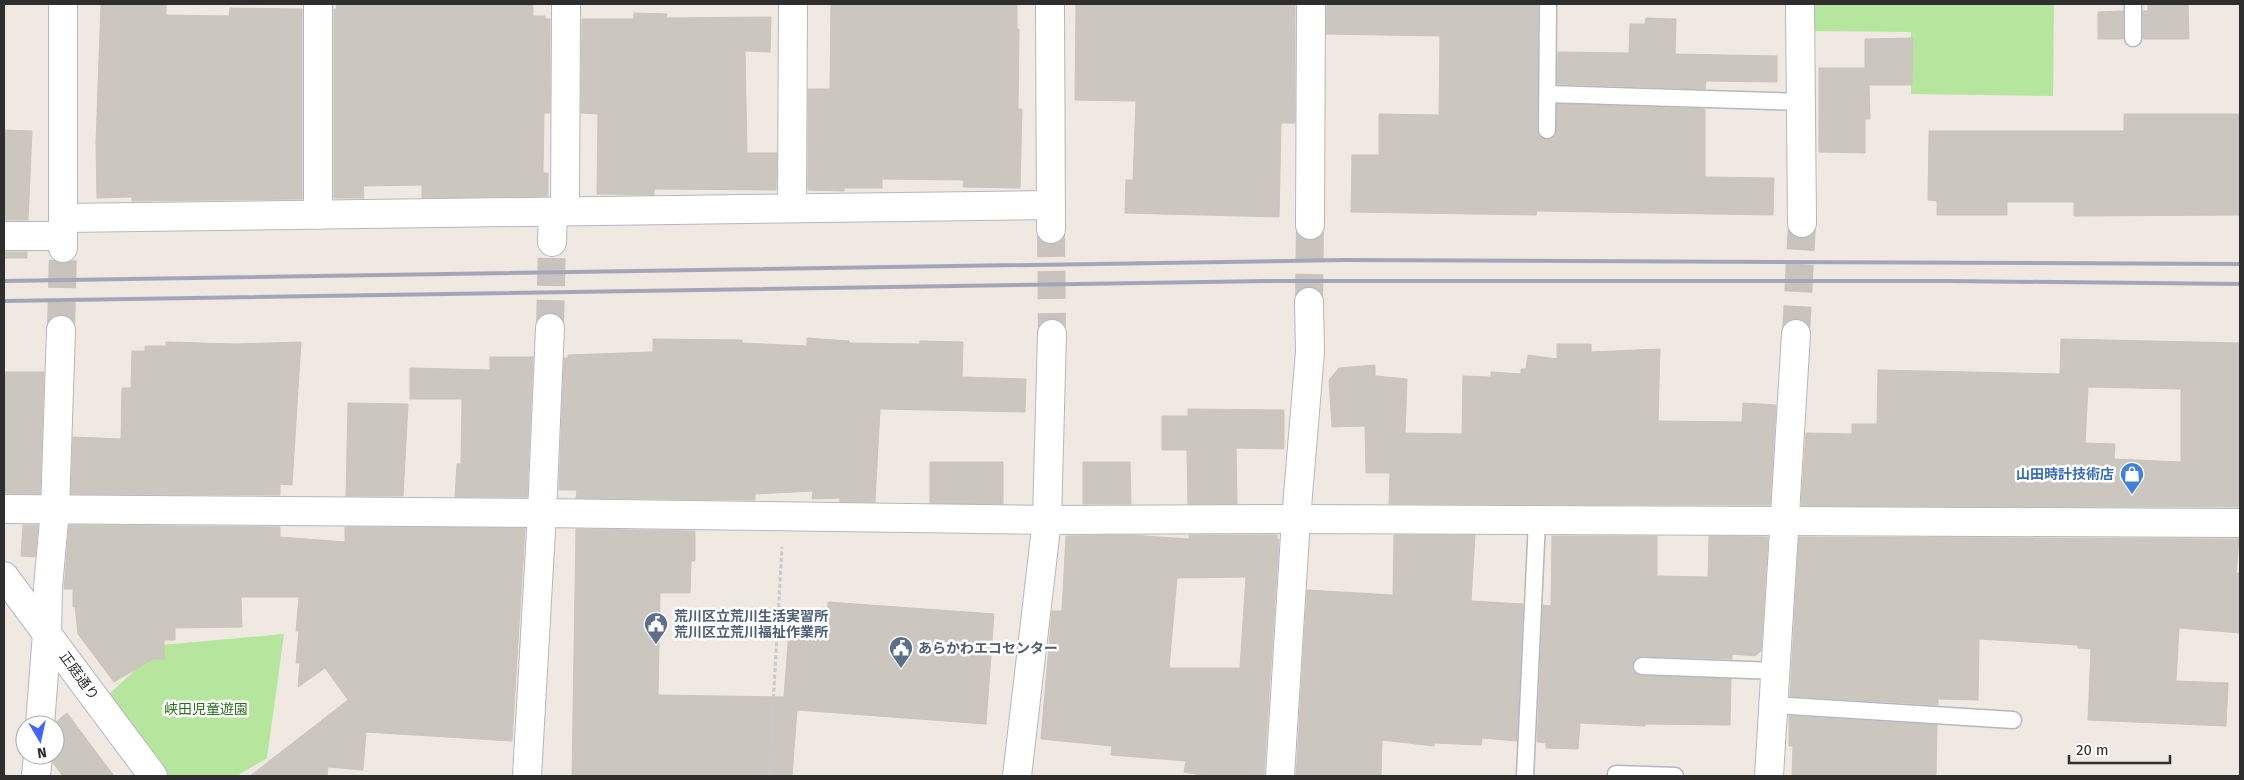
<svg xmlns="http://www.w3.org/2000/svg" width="2244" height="780" font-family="'Fira Sans','Noto Sans JP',sans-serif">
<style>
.green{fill:#b6e59e}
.building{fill:#cbc7bf;stroke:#cbc5ba;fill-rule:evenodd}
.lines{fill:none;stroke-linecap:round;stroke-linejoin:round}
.street-tunnel{stroke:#c8c4bd;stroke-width:28;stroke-dasharray:28 14;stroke-linecap:butt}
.secondary-tunnel{stroke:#c8c4bd;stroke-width:28;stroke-dasharray:28 14;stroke-linecap:butt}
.lane-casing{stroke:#b4b7c1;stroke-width:19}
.street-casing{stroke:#b4b7c1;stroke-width:30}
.secondary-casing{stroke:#b4b7c1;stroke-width:30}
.path{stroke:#c9c9c9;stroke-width:3;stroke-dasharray:4 2.5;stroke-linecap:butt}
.lane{stroke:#fff;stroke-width:16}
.street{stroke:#fff;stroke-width:28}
.secondary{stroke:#fff;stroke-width:28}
.rail{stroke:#a3a6b8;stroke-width:4}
.labels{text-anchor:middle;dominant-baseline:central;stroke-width:5;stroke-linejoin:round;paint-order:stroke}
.shop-label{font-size:14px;font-weight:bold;fill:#366cbe;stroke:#fff;text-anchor:end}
.service-label{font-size:14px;font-weight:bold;fill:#4e5e75;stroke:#fff;text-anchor:start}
.street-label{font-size:14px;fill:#2e2e2e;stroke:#fff}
.park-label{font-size:14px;fill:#2c6e1b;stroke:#fff}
</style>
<rect width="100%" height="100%" fill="#efe9e1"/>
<!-- green -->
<g class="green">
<path d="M1811 4H2054L2053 96 1911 94V32L1811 31Z"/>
<path d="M284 634 267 758 237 776H165L107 696 162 645Z"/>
</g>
<!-- building -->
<g class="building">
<path d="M101 4H166V15L229 16 230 8 302 9V199L132 201V197L97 198 96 143Z"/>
<path d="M336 4H533V16H545V19H550V113H544L543 173H548V196L422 198V185L363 186 364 198H334V9H337Z"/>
<path d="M831 4H1017V29H1019L1018 109H1022L1020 188 963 187 964 180 882 179V188H844V191L808 190V89H830Z"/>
<path d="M1076 4H1295V123H1281L1279 217 1125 213 1126 180H1133L1136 101 1075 100Z"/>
<path d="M1327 4H1538L1537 130 1542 138 1551 139 1556 135 1557 104 1705 109V177L1774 178 1773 215 1537 211 1536 215 1351 212 1352 155H1379V114L1439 115 1440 36 1326 34Z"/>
<path d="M2148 4H2188L2189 39H2143V11H2148Z"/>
<path d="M2123 11V39H2098V12Z"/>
<path d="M634 13 667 14 666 18 771 17 770 52 745 51 747 153H777L776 190 654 189V195L597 194 598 114 581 113 582 19H634Z"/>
<path d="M1646 18 1676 19 1675 54 1777 56V82L1706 81 1705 89 1557 84 1558 52 1629 53 1630 24H1645Z"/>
<path d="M1913 38 1912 85H1869L1870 119H1865V153L1819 152V68H1865V39Z"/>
<path d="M2124 114H2240V215L2074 216V202H2007V215H1937V201L1928 200 1929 131H2124Z"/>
<path d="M4 130 32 131 28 220H4Z"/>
<rect x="4" y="252" width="23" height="6"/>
<path d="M807 338 849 341V343L920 344V341L963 342 962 377 1026 379 1025 412 880 409 875 502H840V498L812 499 813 491 755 494V500L576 498 577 490H559L564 358H568V355L653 352V339L742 340V343L807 346Z"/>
<path d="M2061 339 2240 343V507L1801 506 1806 433 1852 434V424H1877L1878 370 2060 374ZM2088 387 2181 389V462L2114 459 2115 444 2085 443Z"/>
<path d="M166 342 235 344 301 342 292 485 280 484V495L71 494 73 437 121 439 122 388H131L132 351H145V346H166Z"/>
<path d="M1557 344H1591V352L1660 349 1658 421 1742 422 1743 403 1776 405 1770 505 1389 504 1390 473H1366L1365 426 1332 427 1329 380 1339 368 1375 365V376L1407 379 1405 433 1462 434 1463 376 1491 377V372L1521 374V369H1526L1528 355 1557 359Z"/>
<path d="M490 357H533L527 497H455L457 464H461L462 399H410V368L490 370Z"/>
<path d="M4 372H44L40 494 4 493Z"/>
<path d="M348 403 408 404 403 496H346Z"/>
<path d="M1188 409 1284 410V449L1236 448 1237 504H1188L1187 450H1162V416H1188Z"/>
<path d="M930 462H1003V504L930 503Z"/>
<path d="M1083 462H1130L1131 504H1083Z"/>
<path d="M23 525H38L35 557 21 556Z"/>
<path d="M69 525 280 527V537L345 542V527L525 528 512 741 366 732 363 770 328 767 327 776H250L348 700 325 668 298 687 300 663H296L299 631H296L299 597H241L242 627 175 628V640H164V659H153L114 682 78 634 75 606 73 607V589H64Z"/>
<path d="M576 529 695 531V561H691L690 593H660L658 695 784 697 790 617 827 620 828 602 994 614 986 724 797 710 792 776H572Z"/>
<path d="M1132 535 1189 539V535H1277V539H1279L1264 775 1206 776 1184 772 1186 761 1111 755 1112 746 1041 739 1052 611H1062L1066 536ZM1246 577 1240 668H1169L1177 578Z"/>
<path d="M1394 535H1475L1471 601 1523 604 1517 741 1482 738 1481 745 1434 743V746L1382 740 1381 776H1296L1307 590 1393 595Z"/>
<path d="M1552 536H1657V576L1708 577 1709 536 1768 537 1761 651 1755 656 1732 654V659L1642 656 1637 657 1632 665 1633 671 1642 676 1731 679 1730 725 1645 724V726L1580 723 1578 749 1546 748V743L1537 742 1543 605 1551 606Z"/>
<path d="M1799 537 2239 539 2236 573H2240V633L2179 628 2176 681 2228 683 2226 726 2088 720 2091 649 2078 648V645L1979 639 1978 700 1938 699V705L1790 696Z"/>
<path d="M67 713 114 776H63L53 763V755H55V728L56 722Z"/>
<path d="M1789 716 1937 725 1936 776H1792L1793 746H1789Z"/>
</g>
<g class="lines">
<!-- street-tunnel -->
<g class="street-tunnel">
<path d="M1309 302 1310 225"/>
<path d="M550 328 552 242"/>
<path d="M61 330 63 248"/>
<path d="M1796 334 1802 223"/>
</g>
<!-- secondary-tunnel -->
<path class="secondary-tunnel" d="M1051 229 1052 334"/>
<!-- lane casing -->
<g class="lane-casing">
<g id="lane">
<path d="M2133 4V38"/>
<path d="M1548 94 1802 102"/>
<path d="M1547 130 1548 4"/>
<path d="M1642 666 1776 671"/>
<path d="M1774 705 2013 720"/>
<path d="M1616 774 1675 776"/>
<path d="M1525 776 1537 521"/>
</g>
</g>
<!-- street casing -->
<g class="street-casing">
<g id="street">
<path d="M1800 4 1802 223"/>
<path d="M792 208 793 4"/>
<path d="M565 211 566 4"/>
<path d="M318 215V4"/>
<path d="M63 218 1050 205"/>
<path d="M1310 225 1311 4"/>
<path d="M4 236H63V248"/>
<path d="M552 242 553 212"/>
<path d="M4 509 542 513 1047 520 1296 519 2240 523"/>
<path d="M40 725 47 633 48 587 55 510 61 330"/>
<path d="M36 776 38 755"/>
<path d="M527 776 542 513 550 328"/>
<path d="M1280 776 1296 519 1310 352 1309 302"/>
<path d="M1769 776 1796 334"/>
</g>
</g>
<!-- secondary casing -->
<g class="secondary-casing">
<g id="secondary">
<path d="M63 4V236"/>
<path d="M1050 4 1051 229"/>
<path d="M4 576 153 776"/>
<path d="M1017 776 1047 520 1052 334"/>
</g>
</g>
<!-- path -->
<path class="path" d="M769 776 782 547"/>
<!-- lane -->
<use href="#lane" class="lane"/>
<!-- street -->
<use href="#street" class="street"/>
<!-- secondary -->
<use href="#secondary" class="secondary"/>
<!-- rail -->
<g class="rail">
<path d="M4 281 1344 260 2240 264"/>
<path d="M4 301 1267 281H1949L2240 284"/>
</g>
</g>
<!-- icons -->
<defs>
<g id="shop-pin" transform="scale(1.25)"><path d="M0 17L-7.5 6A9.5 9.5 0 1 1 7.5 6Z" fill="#3f7fe0" stroke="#fff"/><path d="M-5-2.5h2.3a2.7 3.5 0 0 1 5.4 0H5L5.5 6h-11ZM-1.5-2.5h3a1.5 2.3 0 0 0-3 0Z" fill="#fff"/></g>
<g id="civic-pin" transform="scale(1.25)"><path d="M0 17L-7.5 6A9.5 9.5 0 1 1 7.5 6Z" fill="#5c6f8a" stroke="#fff"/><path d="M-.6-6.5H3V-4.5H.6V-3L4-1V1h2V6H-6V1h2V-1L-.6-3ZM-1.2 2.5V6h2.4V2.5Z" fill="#fff"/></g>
</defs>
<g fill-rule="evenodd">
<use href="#shop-pin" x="2132" y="474"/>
<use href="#civic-pin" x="656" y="624"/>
<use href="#civic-pin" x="901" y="648"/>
</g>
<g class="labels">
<!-- shop labels -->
<g class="shop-label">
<text x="2114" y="474">山田時計技術店</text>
</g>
<!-- service labels -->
<g class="service-label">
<text x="674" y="616">荒川区立荒川生活実習所<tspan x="674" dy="16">荒川区立荒川福祉作業所</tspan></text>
<text x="918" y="648">あらかわエコセンター</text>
</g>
<!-- street labels -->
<g class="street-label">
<text transform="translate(79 676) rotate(54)">正庭通り</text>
</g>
<!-- park labels -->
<g class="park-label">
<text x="206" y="709">峡田児童遊園</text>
</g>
</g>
<!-- border -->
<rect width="2244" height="780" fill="none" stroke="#2e2e2e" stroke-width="10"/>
<!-- north arrow -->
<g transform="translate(40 740) rotate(171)"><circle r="24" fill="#ffffff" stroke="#ababab"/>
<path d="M0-4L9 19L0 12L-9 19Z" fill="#4264fb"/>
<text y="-8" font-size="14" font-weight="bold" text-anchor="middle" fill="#2e2e2e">N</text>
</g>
<!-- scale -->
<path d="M2069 755v8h101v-8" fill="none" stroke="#2e2e2e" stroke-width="2.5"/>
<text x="2076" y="755" font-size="15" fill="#2e2e2e" stroke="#ffffff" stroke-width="4" paint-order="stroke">20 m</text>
</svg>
